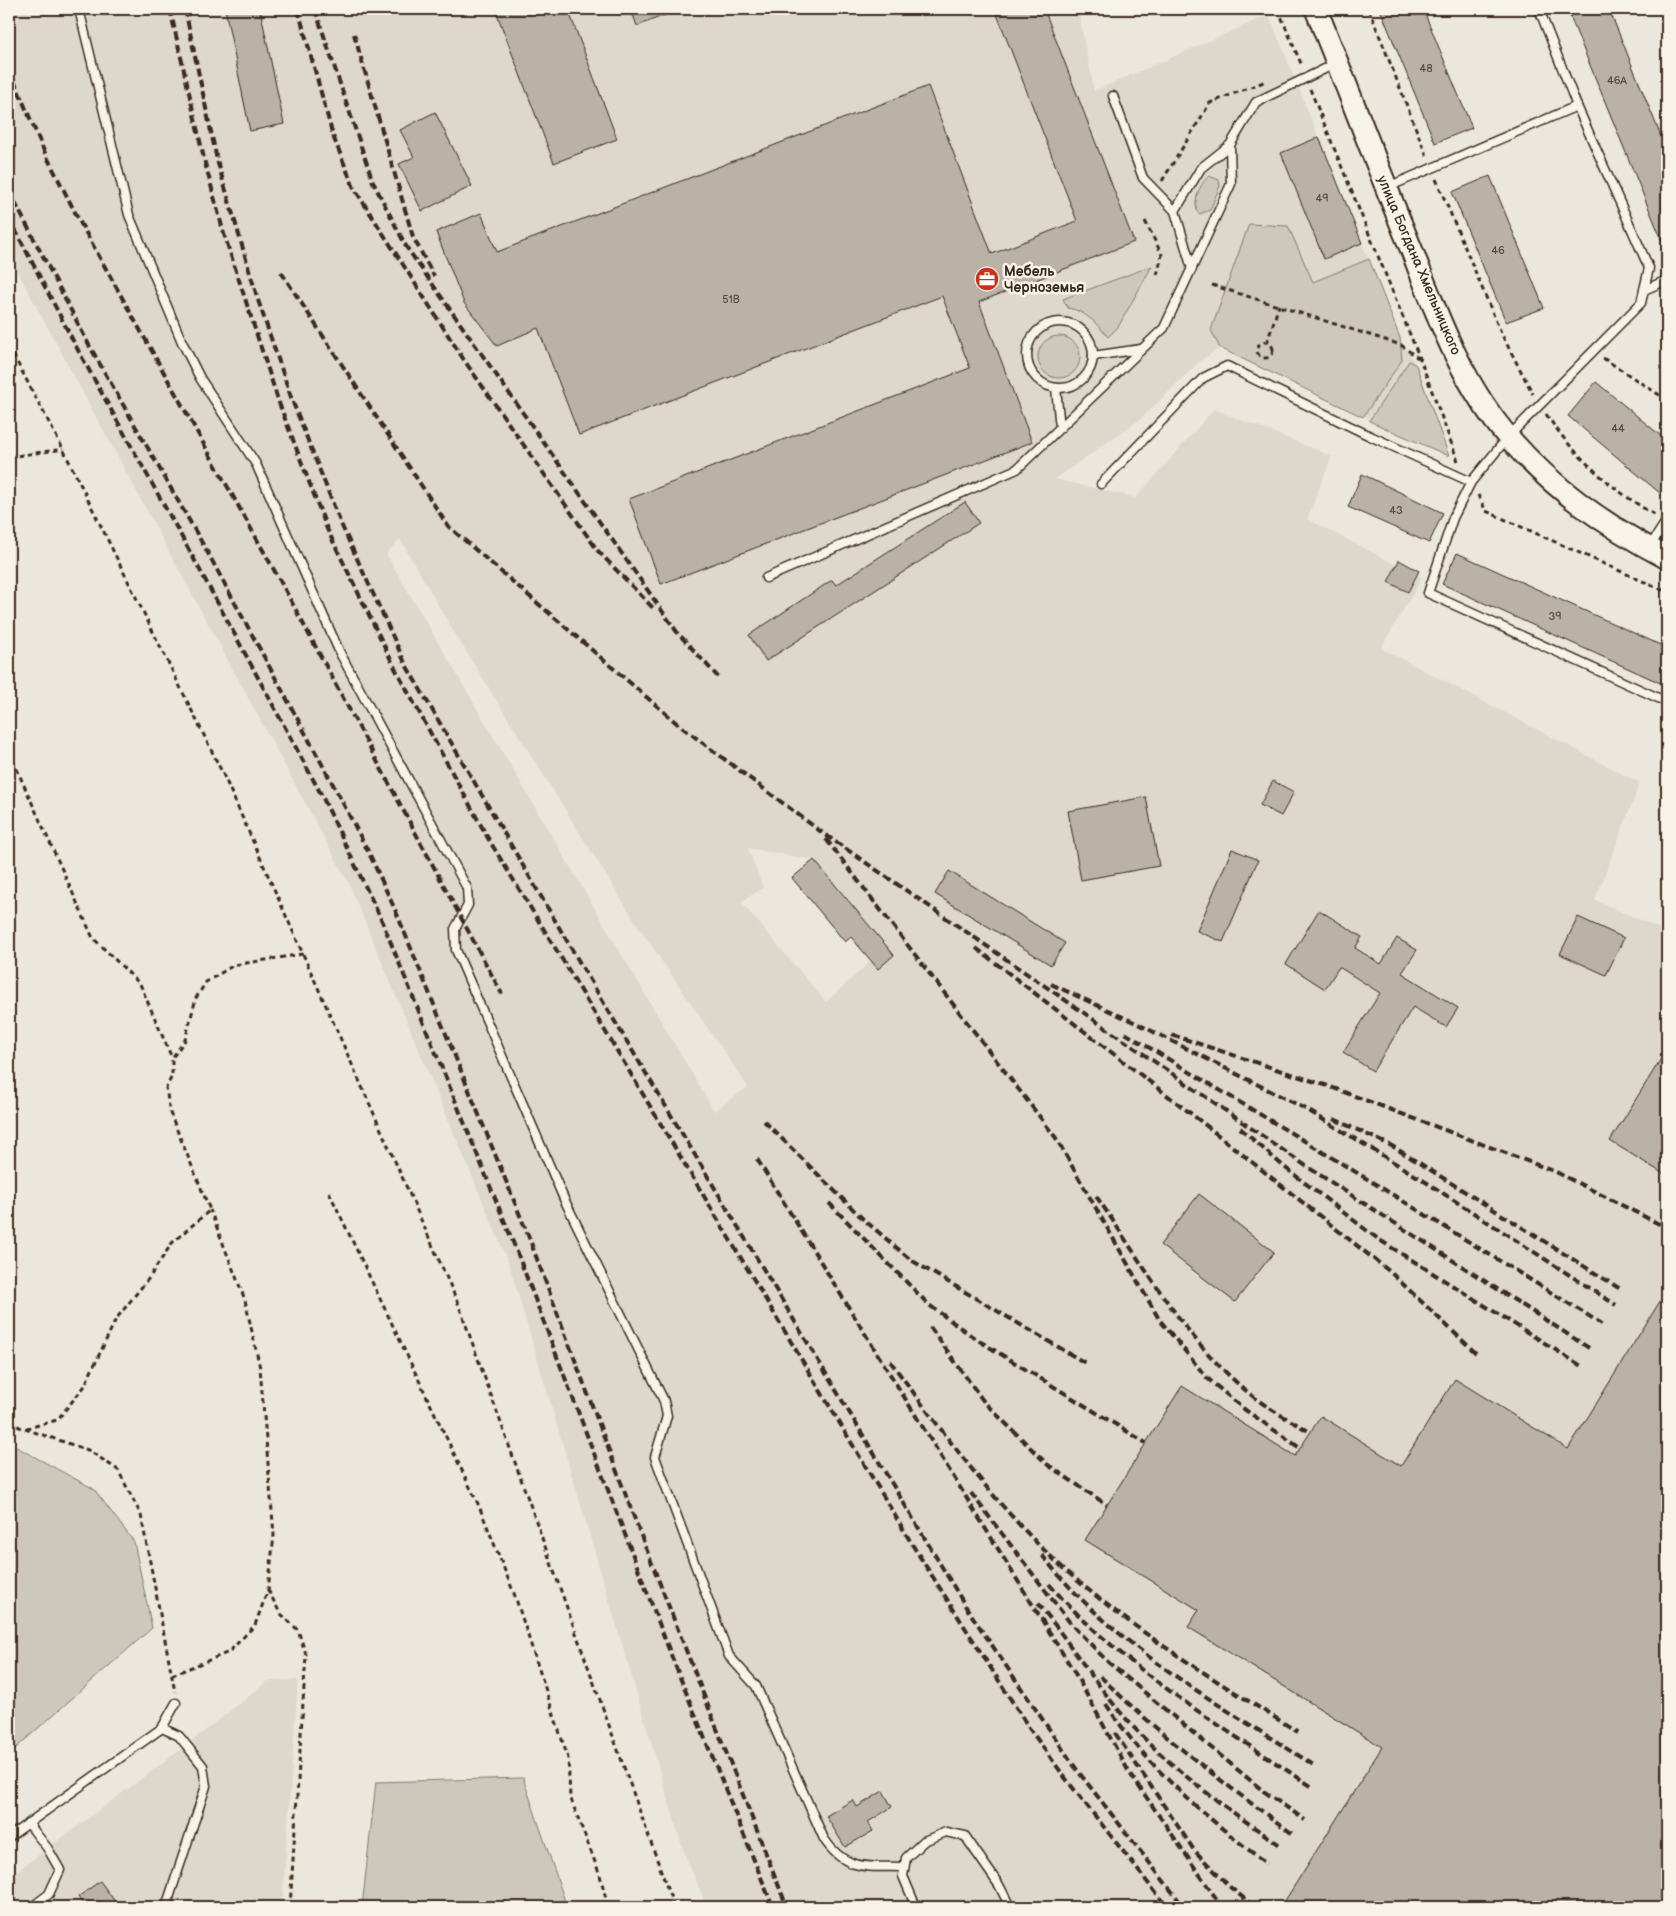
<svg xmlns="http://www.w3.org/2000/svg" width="1676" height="1916" font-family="'Balsamiq Sans',sans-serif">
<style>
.built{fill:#ddd7cc;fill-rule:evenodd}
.green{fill:#cec8bc;stroke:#84796d}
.building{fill:#bab2a7;stroke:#3b2a1e}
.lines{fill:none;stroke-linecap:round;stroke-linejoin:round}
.lane-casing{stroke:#3b2a1e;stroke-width:11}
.secondary-casing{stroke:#3b2a1e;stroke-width:25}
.path{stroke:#3b2a1e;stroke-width:3;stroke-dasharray:5 4;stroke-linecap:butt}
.lane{stroke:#f7f3e8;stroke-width:8}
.secondary{stroke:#f7f3e8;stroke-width:21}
.rail{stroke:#3b2a1e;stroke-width:4;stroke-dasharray:8 4;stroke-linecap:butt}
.labels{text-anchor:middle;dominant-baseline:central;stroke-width:5;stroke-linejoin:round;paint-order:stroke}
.number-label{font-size:11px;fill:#5b4c40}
.street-label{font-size:14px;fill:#3b2a1e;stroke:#f7f3e8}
.poi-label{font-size:14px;font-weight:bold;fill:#3b2a1e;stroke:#f7f3e8;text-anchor:start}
</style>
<rect width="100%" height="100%" fill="#ece7dc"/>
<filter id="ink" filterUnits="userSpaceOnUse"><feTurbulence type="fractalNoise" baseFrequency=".02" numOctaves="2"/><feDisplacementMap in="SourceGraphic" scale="10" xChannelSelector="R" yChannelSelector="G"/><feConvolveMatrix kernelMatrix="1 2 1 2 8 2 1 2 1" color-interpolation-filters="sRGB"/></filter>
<g filter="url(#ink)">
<!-- built -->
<g class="built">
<path d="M9 9H1078L1094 91 1269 15 1400 338 1416 365 1449 456 1220 348 1201 360 1142 418 1055 479 1136 498 1214 409 1332 456 1307 519 1422 578 1381 648 1640 783 1595 900 1667 932V1907H707L683 1849 509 1264 349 884 9 256ZM400 539 452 629 638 926 748 1087 714 1111 386 554ZM748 848 814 860 894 955 878 969 871 961 826 1002 741 902 763 888Z"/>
<path d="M298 1680 282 1907H9V1877L187 1745 268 1681Z"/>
</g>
<!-- green -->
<g class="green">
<path d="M1209 176 1219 180 1220 186 1210 210 1199 214C1191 204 1200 183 1209 176Z"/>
<path d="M1249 224 1288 226 1313 282 1369 259 1400 338 1402 360 1363 417 1220 348 1211 330Z"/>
<path d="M1152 266 1118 327 1108 337C1097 324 1086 311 1068 308L1063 299Z"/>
<circle cx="1059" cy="357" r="21"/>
<path d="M1409 361 1416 365 1449 456 1369 421Z"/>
<path d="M9 1443 94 1489 134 1542 152 1628 9 1754Z"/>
<path d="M523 1778 567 1907H362L376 1782Z"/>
</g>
<!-- building -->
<g class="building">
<path d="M225 9H260L284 124 250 131Z"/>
<path d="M495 9H568L617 139 554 163Z"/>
<path d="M631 9H677L678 10 637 26Z"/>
<path d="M995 9H1044L1134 242 979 302 1032 442 661 584 629 499 970 368 942 296 579 435 538 328 497 346 464 303 436 232 481 213 497 252 928 86 992 254 1077 221Z"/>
<path d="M1380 9H1423L1472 128 1435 143Z"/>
<path d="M1567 9H1609L1667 151V253Z"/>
<path d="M435 112 472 186 422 211 399 164 414 157 400 130Z"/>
<path d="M1319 137 1362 243 1324 259 1281 153Z"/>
<path d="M1490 176 1544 308 1506 322 1452 192Z"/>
<path d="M1596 382 1667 441V499L1568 416Z"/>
<path d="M1362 474 1443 513 1429 543 1348 507Z"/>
<path d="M965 502 979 523 766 661 749 635 832 580 836 585Z"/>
<path d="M1457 553 1667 648V686L1442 584Z"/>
<path d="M1399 560 1419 571 1408 592 1388 582Z"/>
<path d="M1273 781 1294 792 1281 816 1260 805Z"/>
<path d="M1146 797 1159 866 1081 880 1068 811Z"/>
<path d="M1232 849 1258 860 1223 942 1197 931Z"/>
<path d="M814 860 894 955 878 969 851 937 845 942 792 878Z"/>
<path d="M949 871 1065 943 1051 965 935 894Z"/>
<path d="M1319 910 1362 937 1355 948 1381 964 1397 938 1417 950 1402 973 1458 1008 1446 1027 1413 1007 1373 1071 1343 1052 1380 993 1339 967 1325 989 1286 964Z"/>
<path d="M1578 917 1624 938 1606 975 1560 954Z"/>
<path d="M1667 1049V1176L1610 1141Z"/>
<path d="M1199 1194 1274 1252 1235 1302 1160 1245Z"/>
<path d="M1667 1290V1907H1281L1382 1747 1188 1627 1199 1610 1085 1540 1182 1386 1295 1456 1321 1416 1401 1466 1455 1379 1568 1449Z"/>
<path d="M883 1791 892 1807 868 1822 873 1831 845 1847 826 1816 853 1800 857 1807Z"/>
<path d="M100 1881 119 1907H85L78 1897Z"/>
</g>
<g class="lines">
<!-- lane casing -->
<g class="lane-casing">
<g id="lane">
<path d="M79 9 129 215 182 342 200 378 256 464 340 653 467 888 468 905 455 929 456 950 564 1199 664 1401 667 1416 655 1457 729 1656 756 1686 824 1839C846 1872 868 1866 903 1867"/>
<path d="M1113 96 1143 178 1175 211 1201 168 1230 145"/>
<path d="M1388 187 1577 106"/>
<path d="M1175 211 1192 269"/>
<path d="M1644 290 1667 280"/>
<circle cx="1060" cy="355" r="33"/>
<path d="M1093 356 1141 349"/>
<path d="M1056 388 1060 428"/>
<path d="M1471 482 1453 518 1428 593 1667 702"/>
<path d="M1101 484 1203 378 1227 366 1368 435 1471 482 1508 437 1641 303 1649 268 1577 106 1539 9"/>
<path d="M1649 548 1667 520"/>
<path d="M766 578 1017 469 1164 328 1231 184 1230 145 1256 102 1337 63"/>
<path d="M162 1728 179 1736 203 1766 206 1786 166 1907"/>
<path d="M28 1823 48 1849 60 1870 49 1894 32 1907"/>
<path d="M9 1837 162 1728 176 1703"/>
<path d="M916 1907 903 1876 906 1858 924 1841 946 1832 965 1836 999 1885 1010 1907"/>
</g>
</g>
<!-- secondary casing -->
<g class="secondary-casing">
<path id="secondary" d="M1316 9C1348 89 1379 171 1412 251 1437 315 1463 386 1509 438 1555 491 1605 525 1667 558"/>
</g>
<!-- path -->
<g class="path">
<path d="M1278 9 1302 66"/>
<path d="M1369 9 1427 157"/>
<path d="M1310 89 1420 359 1458 461"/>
<path d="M1436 179 1502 335 1533 394"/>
<path d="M1162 181 1210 103 1266 81"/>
<path d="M1145 221 1162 255 1157 275"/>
<path d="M1212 285 1401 345 1418 358"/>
<circle cx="1265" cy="350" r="8"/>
<path d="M1267 343 1279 305"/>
<path d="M9 347 63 449 223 774 458 1303 674 1907"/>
<path d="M1603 358 1667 400"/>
<path d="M1546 414C1573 455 1614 492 1657 516"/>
<path d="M9 457 63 449"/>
<path d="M1478 495 1486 511 1667 592"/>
<path d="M9 752 93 938 140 984 172 1058"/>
<path d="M329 1192 479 1506 515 1596 568 1758 570 1797 600 1875 608 1907"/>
<path d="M9 1422 24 1429 57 1420 84 1387 116 1319 149 1278 172 1243 210 1210 170 1113 166 1088 172 1076V1058L185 1040 196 998 206 982 234 965 303 954"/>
<path d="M25 1429 88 1450 118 1470 141 1515 175 1692"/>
<path d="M268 1590 280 1613 298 1630 306 1655 290 1907"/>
<path d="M172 1675 229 1652 255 1625 268 1590 274 1535 260 1368 245 1300 210 1210"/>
</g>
<!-- lane -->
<use href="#lane" class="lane"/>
<!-- secondary -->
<use href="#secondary" class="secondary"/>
<!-- rail -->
<g class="rail">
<path d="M170 9 205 163 224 234 279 403 327 529 396 670 489 840 565 964 915 1549 1029 1728 1066 1779 1167 1907"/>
<path d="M185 9 217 160 258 300 292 400 341 524 406 665 581 965 966 1607 1077 1770 1184 1907"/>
<path d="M298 9 333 136 354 188 464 360 598 551 654 609"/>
<path d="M315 9 373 182 407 248 677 632 718 677"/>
<path d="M354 34 413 237 434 276"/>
<path d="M9 69 44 151 81 224 283 586 502 994"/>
<path d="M9 191 89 345 209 555 336 790 369 853 397 914 528 1235 640 1533 787 1907"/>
<path d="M9 218 79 352 195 561 321 794 382 921 517 1252 673 1660 773 1907"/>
<path d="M281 272 448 526 679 725 820 831 1306 1166 1589 1348"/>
<path d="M826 839 1056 1138 1159 1319 1207 1378 1244 1409 1300 1448"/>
<path d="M976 948 1189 1112 1389 1271 1478 1355"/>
<path d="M1051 984 1136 1023 1304 1108 1418 1177 1616 1305"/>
<path d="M1125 1033 1364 1177 1602 1324"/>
<path d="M1172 1035 1328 1086 1556 1172 1667 1228"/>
<path d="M1334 1119 1392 1146 1622 1290"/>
<path d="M764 1121 863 1219 911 1260 1087 1364"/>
<path d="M1240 1128 1283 1166 1378 1239 1583 1367"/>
<path d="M757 1159 1076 1675 1129 1772 1222 1907"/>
<path d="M1096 1196C1146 1267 1185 1343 1255 1398 1272 1411 1292 1421 1310 1432"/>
<path d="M829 1203 929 1305 976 1339 1146 1443"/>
<path d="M930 1327 984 1402 1048 1465 1107 1505"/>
<path d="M890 1361C943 1432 996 1507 1062 1567 1134 1632 1217 1681 1298 1732"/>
<path d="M971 1493 1071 1624 1108 1662 1262 1790 1305 1820"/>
<path d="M1042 1555C1114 1647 1219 1704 1315 1766"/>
<path d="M1049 1584C1123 1668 1222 1727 1314 1788"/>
<path d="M1038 1603C1065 1637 1089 1674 1116 1707 1162 1763 1221 1805 1280 1845"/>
<path d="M1100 1676C1159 1735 1226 1785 1293 1834"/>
<path d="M1106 1704C1147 1768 1207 1818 1267 1864"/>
<path d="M1115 1733 1194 1850 1231 1888 1255 1907"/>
</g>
</g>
</g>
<!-- icons -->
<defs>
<g id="office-disc" transform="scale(1.25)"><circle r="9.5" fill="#c8321e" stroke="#f7f3e8"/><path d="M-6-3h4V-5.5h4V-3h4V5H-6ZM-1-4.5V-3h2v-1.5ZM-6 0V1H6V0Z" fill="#fff"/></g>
</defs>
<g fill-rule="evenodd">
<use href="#office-disc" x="987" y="279"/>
</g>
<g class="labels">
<!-- number labels -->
<g class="number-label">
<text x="1426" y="68">48</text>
<text x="1617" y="80">46А</text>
<text x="1322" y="198">49</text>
<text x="1498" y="250">46</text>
<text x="731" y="299">51В</text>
<text x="1618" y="428">44</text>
<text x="1396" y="510">43</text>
<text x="1555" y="616">39</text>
</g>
<!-- street labels -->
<g class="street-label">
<text transform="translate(1419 265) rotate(67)">улица Богдана Хмельницкого</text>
</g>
<!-- poi labels -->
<g class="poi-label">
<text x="1004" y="271">Мебель<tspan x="1004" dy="16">Черноземья</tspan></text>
</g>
</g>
<!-- margin -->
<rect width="1676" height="1916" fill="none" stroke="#f7f3e8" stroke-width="30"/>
<rect x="15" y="15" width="1646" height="1886" fill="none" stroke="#3b2a1e" stroke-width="2" filter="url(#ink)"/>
</svg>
